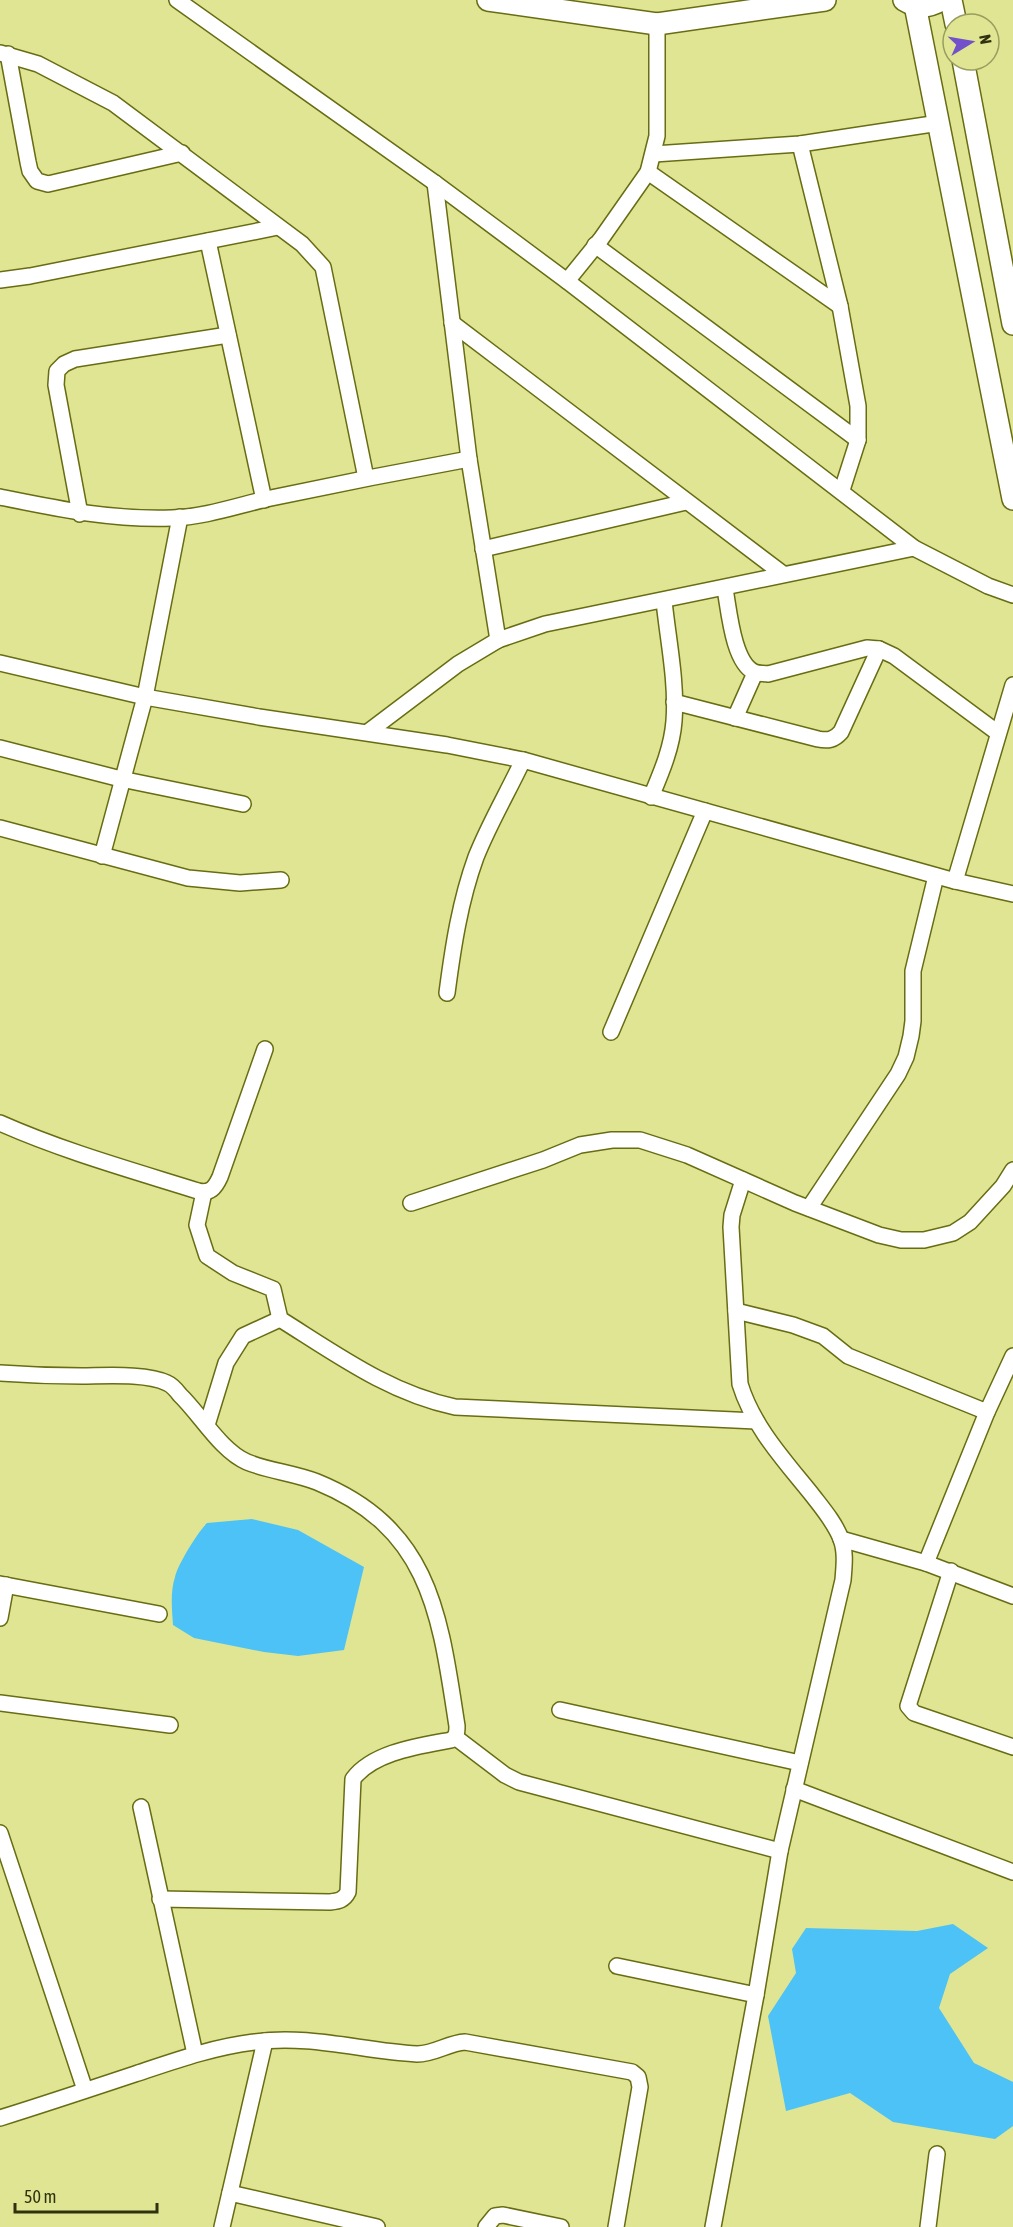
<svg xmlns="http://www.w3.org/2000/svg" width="1013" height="2227" font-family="'Asap Condensed',sans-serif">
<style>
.water{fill:#4dc2f7}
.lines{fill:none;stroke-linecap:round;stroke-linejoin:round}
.street-casing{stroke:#686c13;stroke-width:18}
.secondary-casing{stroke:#686c13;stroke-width:24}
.street{stroke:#fff;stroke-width:15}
.secondary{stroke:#fff;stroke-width:21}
</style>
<rect width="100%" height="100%" fill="#dfe592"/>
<!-- water -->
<g class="water">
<path d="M252 1519 298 1530 364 1567 344 1650 298 1656 264 1652 194 1638 173 1625C172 1610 170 1592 175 1577 178 1564 198 1532 207 1523Z"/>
<path d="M953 1924 988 1948 950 1974 939 2008 974 2063 1013 2082V2126L995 2139 893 2122 850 2093 786 2111 768 2016 796 1973 792 1949 806 1928 917 1931Z"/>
</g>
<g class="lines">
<!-- street casing -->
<g class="street-casing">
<g id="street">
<path d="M177 0 435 183 567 281 914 548 988 586 1013 595"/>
<path d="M0 53 38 64 113 103 302 244 323 267 366 478"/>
<path d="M8 54 28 162 30 171 37 181 48 184 182 153"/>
<path d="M800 144 840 306 858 406V440L842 490"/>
<path d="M654 154 800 144 939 123"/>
<path d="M648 172 840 306"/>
<path d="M435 183 469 459 498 640"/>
<path d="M208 241 264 500"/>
<path d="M595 245 858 440"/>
<path d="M0 280 30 276 278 227"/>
<path d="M567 281 601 239 648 172 657 136V24"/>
<path d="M452 323 783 574"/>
<path d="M0 497C59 509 111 520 172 518 206 517 239 505 271 498 337 484 403 471 469 459"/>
<path d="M80 514 56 385 57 371 64 364 75 359 228 335"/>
<path d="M483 549 686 502"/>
<path d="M725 589C729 610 733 662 754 672 758 674 764 673 768 674L867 648 879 649 894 656 998 733"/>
<path d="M0 663 145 697 259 717 447 745 523 760 955 881 1013 894"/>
<path d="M674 702 818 739C828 741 834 740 841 732L879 649"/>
<path d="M735 718 755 673"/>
<path d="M368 732 458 664 498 640 545 624 914 548"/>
<path d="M0 748 121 779 243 804"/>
<path d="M651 797C661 773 672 748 674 721 677 682 668 640 664 601"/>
<path d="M0 828 188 878 240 883 281 880"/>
<path d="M102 856 145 697 180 517"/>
<path d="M955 881 1013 685"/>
<path d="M447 993C453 947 460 901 476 857 489 824 508 792 523 760"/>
<path d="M611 1032 705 811"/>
<path d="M0 1123C63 1151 131 1170 198 1191 210 1194 215 1188 220 1177L265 1049"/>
<path d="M204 1192 197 1225 207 1256 233 1273 273 1289 280 1319C336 1354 389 1393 455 1407L756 1421"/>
<path d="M411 1203 543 1160 580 1145 612 1140H640L687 1155 795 1203 879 1235 901 1240H924L953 1233 970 1222 1003 1186 1013 1170"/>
<path d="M809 1208 898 1074 906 1057 911 1036 913 1021V971L936 876"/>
<path d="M736 1311 793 1325 823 1336 848 1356 987 1412"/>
<path d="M0 1373C27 1375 54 1376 82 1376 104 1376 147 1373 167 1383 172 1385 177 1391 180 1395 200 1414 221 1451 247 1462 269 1471 294 1473 317 1482 432 1529 440 1617 457 1726 457 1732 457 1736 451 1740 419 1746 373 1752 353 1779L348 1892C344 1900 339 1901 330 1902L160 1899"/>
<path d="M207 1425 226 1363 243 1336 280 1319"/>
<path d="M841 1539 926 1563 1013 1596"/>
<path d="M926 1563 987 1412 1013 1356"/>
<path d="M951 1571 908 1706 914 1713 1013 1747"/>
<path d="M0 1584 159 1614"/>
<path d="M0 1618 6 1585"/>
<path d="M0 1703 170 1725"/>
<path d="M560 1710 800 1763"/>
<path d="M455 1737 505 1775 519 1782 780 1851"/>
<path d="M794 1789 1013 1872"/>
<path d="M141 1807 195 2054"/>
<path d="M0 1833 85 2090"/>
<path d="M617 1966 756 1995"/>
<path d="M0 2118C45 2104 90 2089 135 2074 174 2061 213 2047 254 2042 309 2034 362 2051 417 2054 435 2054 448 2043 465 2042L632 2072 638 2077 640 2087 616 2227"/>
<path d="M230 2193 377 2227"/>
<path d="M222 2227 265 2041"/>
<path d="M486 2227 495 2216 503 2215 561 2227"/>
<path d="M713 2227 756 1995 780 1851 843 1580C844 1567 846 1552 841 1539 835 1523 823 1509 813 1496 785 1461 753 1427 740 1384L731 1227 732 1215 743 1180"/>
<path d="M928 2227 937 2154"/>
</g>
</g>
<!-- secondary casing -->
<g class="secondary-casing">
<g id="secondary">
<path d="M488 0 657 24 825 0"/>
<path d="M904 0C917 8 928 8 941 0"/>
<path d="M951 0 956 24"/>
<path d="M915 5 1013 499"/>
<path d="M963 60 1013 324"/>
</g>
</g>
<!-- street -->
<use href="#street" class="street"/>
<!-- secondary -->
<use href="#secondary" class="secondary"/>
</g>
<!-- north arrow -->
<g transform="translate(971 42) rotate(79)"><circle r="28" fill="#dfe592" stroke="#999d5e" stroke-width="1.5"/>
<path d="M0-4.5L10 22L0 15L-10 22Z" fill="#7251ca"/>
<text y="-9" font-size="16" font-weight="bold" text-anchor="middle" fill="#30320f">N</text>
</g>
<!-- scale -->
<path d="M15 2203v9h142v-9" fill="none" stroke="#30320f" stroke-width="3"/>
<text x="24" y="2203" font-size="18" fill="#30320f" stroke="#dfe592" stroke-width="4.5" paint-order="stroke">50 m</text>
</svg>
